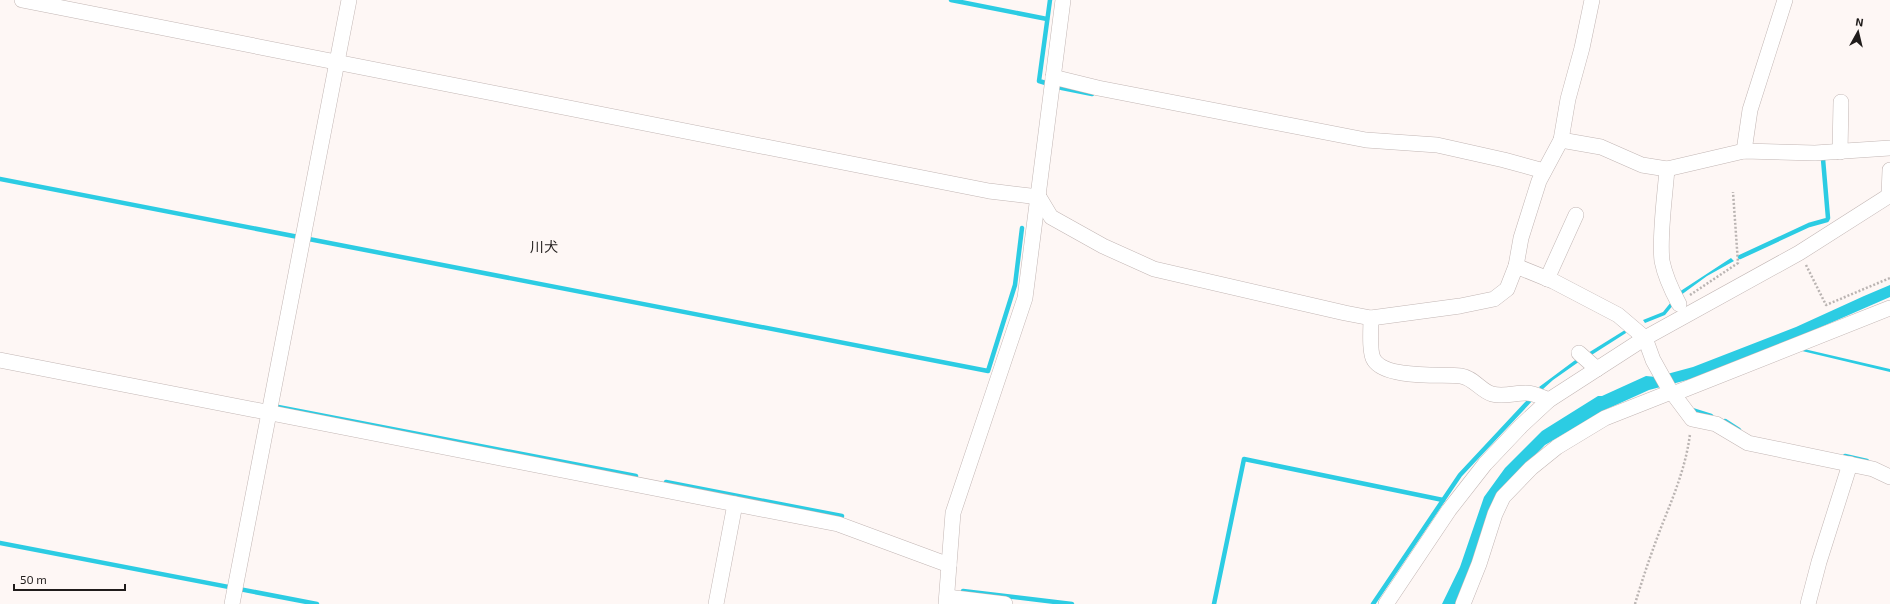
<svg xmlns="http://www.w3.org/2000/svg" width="1890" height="604" font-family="'Exo 2','Noto Sans JP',sans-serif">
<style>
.water{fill:#2ccce3}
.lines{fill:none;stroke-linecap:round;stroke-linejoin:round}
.stream{stroke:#2ccce3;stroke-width:4.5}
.minor-casing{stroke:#c2b6b4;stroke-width:16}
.path{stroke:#bab4b2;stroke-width:2.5;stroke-dasharray:2 2;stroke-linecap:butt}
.minor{stroke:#fff;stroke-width:15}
.labels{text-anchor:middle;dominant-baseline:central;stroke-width:4;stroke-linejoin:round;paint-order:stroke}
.quarter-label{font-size:14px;fill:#201c1b;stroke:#fef7f5}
</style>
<rect width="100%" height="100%" fill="#fef7f5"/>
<!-- water -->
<g class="water">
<path d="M1731 258 1734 261 1707 276 1681 295 1679 292Z"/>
<path d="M1890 285V297L1796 338 1691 379 1649 390 1607 409 1545 445 1505 486 1467 580 1455 604H1442L1460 567 1484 497 1505 468 1542 431 1598 396H1602L1646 376 1656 377 1693 367 1796 327 1864 296Z"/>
<path d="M1671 302 1674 304 1665 315 1645 323 1643 320 1663 312Z"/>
<path d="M1625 330 1626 333 1590 356 1588 353Z"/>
<path d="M1804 349 1890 369V372L1802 351Z"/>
<path d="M1578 358 1580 361 1553 380 1542 390 1539 387Z"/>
</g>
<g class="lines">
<!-- stream -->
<g class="stream">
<path d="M951 0 1047 19"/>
<path d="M1050 0 1039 81 1062 88 1092 94"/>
<path d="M0 179 988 371 1015 285 1022 228"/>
<path d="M1740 257 1809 225 1827 220 1828 218 1823 159"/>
<path d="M273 406 636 476"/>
<path d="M1692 410 1711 416"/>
<path d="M1725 421 1739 430"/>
<path d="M1845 456 1867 461"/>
<path d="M666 482 842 516"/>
<path d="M0 543 317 604"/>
<path d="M963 591 1072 604"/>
<path d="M1214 604 1244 459 1443 500"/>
<path d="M1373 604 1460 475 1531 399"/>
</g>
<!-- minor casing -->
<g class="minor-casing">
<g id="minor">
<path d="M22 0 989 191 1039 197"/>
<path d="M1053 77 1098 88 1366 140 1437 145 1504 160 1544 171"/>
<path d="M1561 140 1601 147 1642 165 1667 169 1744 151 1815 153 1890 148"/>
<path d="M1744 151 1750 110 1785 0"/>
<path d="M1840 152 1841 102"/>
<path d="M1667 169C1665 196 1659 236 1662 261 1665 276 1672 291 1679 304"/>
<path d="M1889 195 1890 170"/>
<path d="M1039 197 1051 217 1103 246 1154 269 1345 313 1371 318 1460 306 1494 299 1507 289 1516 266 1521 238 1539 181 1561 140 1568 99 1582 48 1592 0"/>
<path d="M1516 266 1553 281 1618 315 1645 338 1653 360 1668 387 1692 419 1716 424 1748 443 1873 469 1890 477"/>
<path d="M1547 279 1576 215"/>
<path d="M1371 318C1371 327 1369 353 1374 360 1386 379 1441 374 1461 376 1474 378 1481 391 1492 394 1503 397 1515 393 1526 393 1534 393 1541 397 1549 400"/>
<path d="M1579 353 1597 369"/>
<path d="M0 360 838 524 949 565"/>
<path d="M1673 394 1890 308"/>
<path d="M947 597 1005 604"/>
<path d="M232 604 349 0"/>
<path d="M716 604 735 504"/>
<path d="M946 604 953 513 1025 298 1063 0"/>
<path d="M1386 604 1449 510 1485 464 1521 426 1549 400 1645 338 1799 253 1890 195"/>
<path d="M1463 604 1479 564 1495 514 1503 497 1531 468 1557 447 1605 418 1671 392"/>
<path d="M1808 604 1819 562 1850 464"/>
</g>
</g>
<!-- path -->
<g class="path">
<path d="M1806 265 1826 305 1890 278"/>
<path d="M1690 295 1738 263 1733 192"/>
<path d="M1635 604C1643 577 1652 551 1662 525 1674 495 1686 466 1690 434"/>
</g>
<!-- minor -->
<use href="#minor" class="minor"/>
</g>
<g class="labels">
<!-- quarter labels -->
<g class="quarter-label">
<text x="544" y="246">川犬</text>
</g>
</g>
<!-- north arrow -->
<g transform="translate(1858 32) rotate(8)" stroke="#fef7f5" stroke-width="3" paint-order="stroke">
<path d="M0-3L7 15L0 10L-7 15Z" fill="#201c1b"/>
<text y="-6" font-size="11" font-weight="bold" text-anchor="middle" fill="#201c1b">N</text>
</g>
<!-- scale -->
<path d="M14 584v6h111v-6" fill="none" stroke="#201c1b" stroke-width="2"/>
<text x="20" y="584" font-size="12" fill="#201c1b" stroke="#fef7f5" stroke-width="3" paint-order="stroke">50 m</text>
</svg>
